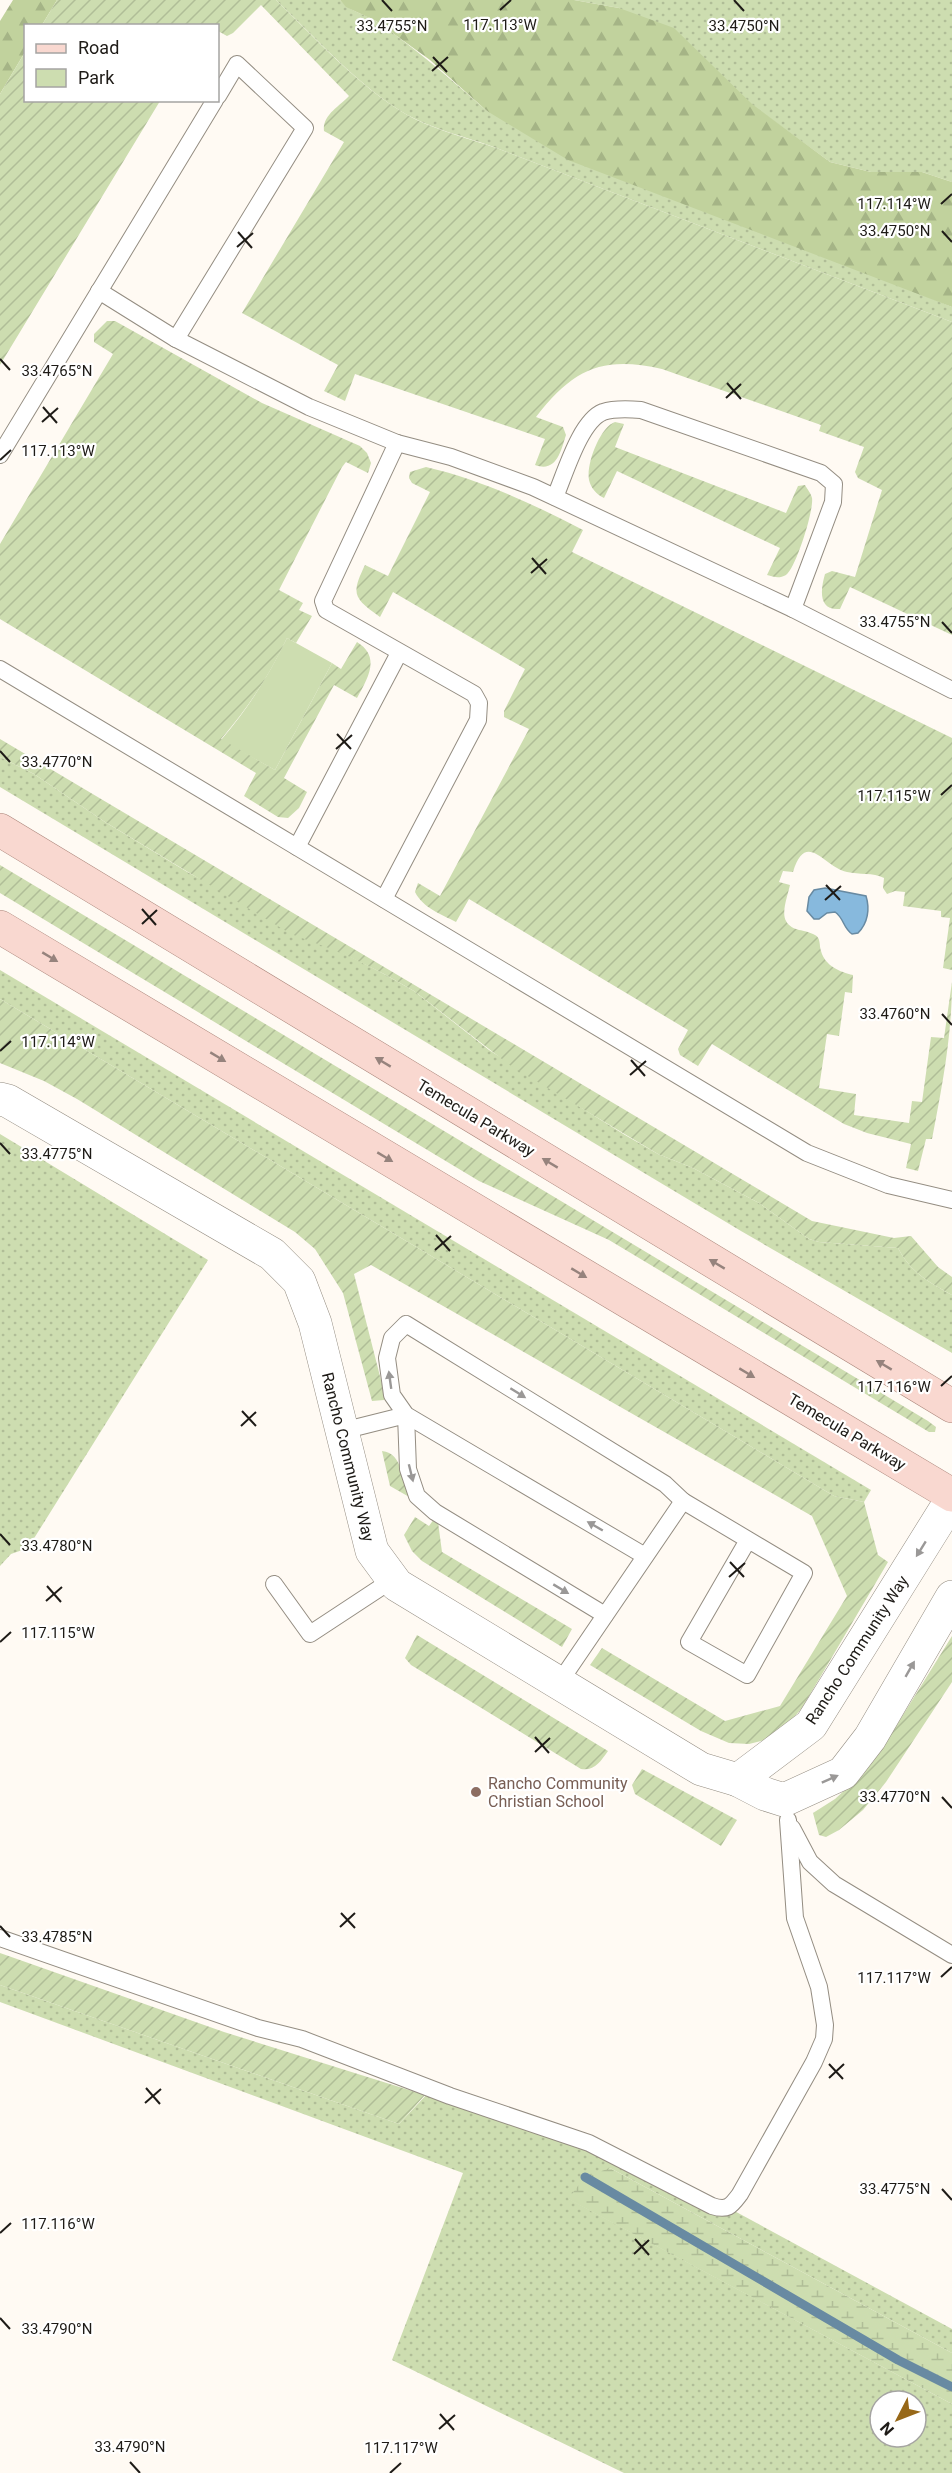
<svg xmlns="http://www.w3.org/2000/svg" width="952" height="2473" font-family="Roboto,sans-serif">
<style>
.grass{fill:url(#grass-dots);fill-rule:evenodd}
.forest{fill:url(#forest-firs)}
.wetland{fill:url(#wetland-marsh)}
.park{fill:#cdddb0}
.garden{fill:url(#garden-furrows)}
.water{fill:#87b9dd;stroke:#688aa2;stroke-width:1.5}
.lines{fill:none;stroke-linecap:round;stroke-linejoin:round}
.stream{stroke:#688aa2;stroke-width:9}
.service-casing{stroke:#948d82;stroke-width:18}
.minor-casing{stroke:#948d82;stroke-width:34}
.primary-casing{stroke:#aa857a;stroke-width:34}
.service{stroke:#fff;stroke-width:16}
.minor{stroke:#fff;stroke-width:33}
.primary{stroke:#f9d8d0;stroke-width:33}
.oneway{fill:#96837d}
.oneway2{fill:#9a9897}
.ticks{fill:none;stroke:#1e1b17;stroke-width:2}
.education-dot{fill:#8d6e63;stroke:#fff;stroke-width:2}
.labels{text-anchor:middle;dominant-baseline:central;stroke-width:4.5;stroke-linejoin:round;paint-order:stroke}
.street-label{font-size:16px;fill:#1e1b17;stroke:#fff}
.education-label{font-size:16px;fill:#785e54;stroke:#fff;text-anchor:start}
.ticks-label{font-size:15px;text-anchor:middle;fill:#1e1b17;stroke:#fff;stroke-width:4.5;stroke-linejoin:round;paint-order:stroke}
</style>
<defs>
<pattern id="grass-dots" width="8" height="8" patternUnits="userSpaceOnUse" patternTransform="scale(1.5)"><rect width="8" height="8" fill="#cdddb0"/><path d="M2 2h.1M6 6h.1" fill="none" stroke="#b0bd97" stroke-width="1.8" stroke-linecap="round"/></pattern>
<pattern id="forest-firs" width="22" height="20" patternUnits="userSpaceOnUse" patternTransform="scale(1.5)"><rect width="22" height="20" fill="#c1d29d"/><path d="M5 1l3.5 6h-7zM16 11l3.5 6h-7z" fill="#a5b486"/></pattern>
<pattern id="wetland-marsh" width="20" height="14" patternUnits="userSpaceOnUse" patternTransform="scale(1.5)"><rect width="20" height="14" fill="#cdddb0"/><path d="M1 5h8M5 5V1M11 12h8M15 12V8" fill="none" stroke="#b0bd97"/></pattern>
<pattern id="garden-furrows" width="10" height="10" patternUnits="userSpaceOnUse" patternTransform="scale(1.5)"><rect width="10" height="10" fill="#cdddb0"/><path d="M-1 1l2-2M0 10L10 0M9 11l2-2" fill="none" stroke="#b0bd97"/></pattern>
</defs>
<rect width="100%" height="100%" fill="#fffaf3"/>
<!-- grass -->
<g class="grass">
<path d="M276 0H340C350 12 366 14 379 23 417 50 452 80 487 111L952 307V322L499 149C465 136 425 128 396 108 352 79 315 37 276 0Z"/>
<path d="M574 0H952V182L922 172H871L830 162 619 8Z"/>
<path d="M0 757 34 774 105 822 189 873 384 974 414 991 489 1050 625 1135 658 1154 693 1168 759 1203 809 1239 819 1242 898 1248C910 1272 930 1283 952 1295V1353L741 1231 0 787Z"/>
<path d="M0 970 871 1490 864 1502 834 1496 0 999Z"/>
<path d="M0 1134 208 1260 28 1548 11 1554 0 1566Z"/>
<path d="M0 1985 399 2124 430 2091 608 2152 631 2155 952 2329V2353L610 2168 569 2199 952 2404V2473H624L392 2360 463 2173 0 2002ZM880 2401H916V2437H880Z"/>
</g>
<!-- forest -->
<g class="forest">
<path d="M13 0H57L42 25 26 26 25 52 0 94V21Z"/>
<path d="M340 0H574L619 8 674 28 752 104 830 162 871 172H922L952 182V307L568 160 487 111 430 60 376 21 346 7Z"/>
</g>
<!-- wetland -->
<path class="wetland" d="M610 2168 952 2353V2404L568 2199 585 2177Z"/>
<!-- park -->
<path class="park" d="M287 638 332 663 275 770 221 740C248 709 269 675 287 638Z"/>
<!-- garden -->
<g class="garden">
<path d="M57 0H276C314 37 352 79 396 108 425 128 465 137 499 149L952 322V635L850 587 840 609C817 611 821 588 825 574L832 571 855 577 882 490 858 478 855 472 864 447 819 431 821 425 662 369C603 356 574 368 536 417L563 427 566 435C561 450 557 473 535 465L545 439 355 374 345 401 324 391 338 365 242 313 344 142 324 131C322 115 340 106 349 96L261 5 233 33 227 36 218 31V26L206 25H42Z"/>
<path d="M25 52 26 100 160 101 0 365V94Z"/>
<path d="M107 321H115L262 403 360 446 367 453 371 463 368 473 346 462 342 467 279 590 303 603 299 610 312 616 296 643 287 638C269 676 248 708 221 739L275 770 332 663 341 669 357 642C381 657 368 678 357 698L334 685 284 778 307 792 299 808 288 818 278 817 244 796 256 773 0 619V544L113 354 94 342V334Z"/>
<path d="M615 422 624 424 615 447 786 513 798 486 805 485C807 489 811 493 812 498 814 510 796 568 786 575 779 579 774 577 767 575L780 548 617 471 604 498C596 494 591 488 589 480 586 464 600 427 615 422Z"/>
<path d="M426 467C482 480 533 504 583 530L572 552 952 738V970L943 968 950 918 941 917V911L903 906 905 892 895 891 887 894 883 888 884 878C873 872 859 875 847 872 824 867 806 829 793 872L783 871 779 882 790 885C788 894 781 913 786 921 792 932 805 929 815 935 821 938 819 945 821 951 825 966 840 972 853 975L852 993 845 992 839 1036 827 1034 819 1088 856 1094 854 1115 909 1123 912 1101 922 1102 931 1037 944 1038 952 982C952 1036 942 1087 932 1139H926L918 1171 906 1168 911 1144 867 1133 844 1124 712 1044 698 1066 680 1055 678 1049 688 1030 469 899 456 922C441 914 423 908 415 892L418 883 440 896 529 729 504 717V711L525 669 393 592 380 617C353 598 351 594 365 565L388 576 430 492 412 483 409 478 410 472Z"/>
<path d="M0 739 812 1221 894 1238 911 1236 938 1267 952 1277V1295C930 1283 910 1272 898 1248L819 1242 809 1239 759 1203 693 1168 658 1154 511 1066 414 991 384 974 342 953 291 934 105 822 34 774 0 757Z"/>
<path d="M0 865 928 1421 936 1427 935 1432H929L609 1240 479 1181 0 893Z"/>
<path d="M0 999 834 1496 864 1502 878 1555 888 1562 802 1708 789 1723 765 1740 749 1744 729 1743 701 1731 590 1665 602 1648 725 1721 780 1706 847 1596 812 1516 371 1265 354 1274 385 1396 384 1400 372 1401 343 1293 315 1249 295 1232 77 1099 44 1081 0 1063Z"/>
<path d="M382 1451C404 1453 401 1483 411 1498L390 1486Z"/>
<path d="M415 1517 429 1526 434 1519 438 1522 442 1552 572 1629 562 1647 422 1561 412 1551 404 1535Z"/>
<path d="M417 1635 608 1751C600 1762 595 1771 581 1769L411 1665 405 1658Z"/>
<path d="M952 1636V1682L886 1782 863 1810 839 1830 826 1837 819 1835 813 1813 835 1799 859 1777 880 1752Z"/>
<path d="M642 1769 737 1820 721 1846 635 1794 632 1785Z"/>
<path d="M0 1953 224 2032 425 2095 399 2124 0 1985Z"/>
</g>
<!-- water -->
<path class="water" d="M825 888 866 896C870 909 868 923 858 933L852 934C843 928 844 918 835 912L827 913 819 919H814L807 911 809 897 814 890Z"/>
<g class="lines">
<!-- stream -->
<path class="stream" d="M585 2177 898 2360 952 2387"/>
<!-- service casing -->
<g class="service-casing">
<g id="service">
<path d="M99 291 176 339 309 407 397 443 451 457 533 487 793 609 952 690"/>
<path d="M176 339 305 128 237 64 218 96"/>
<path d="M0 455 215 100"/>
<path d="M555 497C565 474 580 421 603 412 615 408 629 409 641 410L821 473 834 484 833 502 793 609"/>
<path d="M0 669 807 1153 888 1185 952 1200"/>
<path d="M297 847 399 653"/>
<path d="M384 899 478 720 479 703 474 694 326 610 323 601 397 443"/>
<path d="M342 1431 406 1415 408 1469 417 1496 435 1512 605 1615"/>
<path d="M645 1556 406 1415 392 1395 387 1358 392 1338 406 1324 665 1484 683 1501"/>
<path d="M274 1584 310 1634 392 1580"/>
<path d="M559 1683 683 1501 804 1573 747 1675 689 1642 748 1540"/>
<path d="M792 1828 810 1862 834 1884 952 1955"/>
<path d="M0 1938 258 2028 302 2039 450 2096 589 2143 712 2206C728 2211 731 2206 740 2194L814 2062 824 2039 825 2025 819 1987 795 1918 788 1820"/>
</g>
</g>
<!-- minor casing -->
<g class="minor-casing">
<g id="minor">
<path d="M0 1099 8 1101 272 1254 299 1281 315 1323 372 1551 397 1585 701 1769 738 1780 765 1794 784 1800 843 1773 870 1738 952 1597"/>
<path d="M738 1780 811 1725 952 1499"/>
</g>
</g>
<!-- primary casing -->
<g class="primary-casing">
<g id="primary">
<path d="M0 830 952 1406"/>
<path d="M0 927 952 1495"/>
</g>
</g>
<!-- service -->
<use href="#service" class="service"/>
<!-- minor -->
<use href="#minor" class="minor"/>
<!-- primary -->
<use href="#primary" class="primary"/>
</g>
<!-- one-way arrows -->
<defs><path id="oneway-solid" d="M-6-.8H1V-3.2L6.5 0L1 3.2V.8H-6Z" transform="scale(1.5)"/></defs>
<g class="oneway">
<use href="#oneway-solid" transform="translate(50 957) rotate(31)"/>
<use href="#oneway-solid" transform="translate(218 1057) rotate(31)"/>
<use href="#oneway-solid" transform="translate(383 1062) rotate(-149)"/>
<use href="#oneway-solid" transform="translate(385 1157) rotate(31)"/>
<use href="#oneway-solid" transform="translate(550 1163) rotate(-149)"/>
<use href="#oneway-solid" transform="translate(717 1264) rotate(-149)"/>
<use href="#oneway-solid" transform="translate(579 1273) rotate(31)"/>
<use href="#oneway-solid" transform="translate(884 1365) rotate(-149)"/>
<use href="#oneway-solid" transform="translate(747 1373) rotate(31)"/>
</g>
<g class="oneway2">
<use href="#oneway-solid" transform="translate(390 1380) rotate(-98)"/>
<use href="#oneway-solid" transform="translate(518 1393) rotate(32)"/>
<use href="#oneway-solid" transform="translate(411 1473) rotate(76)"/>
<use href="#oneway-solid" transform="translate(595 1526) rotate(-150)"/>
<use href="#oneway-solid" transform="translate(921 1549) rotate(122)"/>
<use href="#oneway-solid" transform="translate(561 1589) rotate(31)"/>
<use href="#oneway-solid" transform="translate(910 1669) rotate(-60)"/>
<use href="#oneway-solid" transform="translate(830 1779) rotate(-24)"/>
</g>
<!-- ticks -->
<path class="ticks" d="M382 0 392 11M734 0 744 11M500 10 511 0M433 57 447 72M432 71 448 57M941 204 952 194M942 231 952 242M238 232 252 248M237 247 253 233M0 359 10 370M727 383 741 399M726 398 741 384M43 407 57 423M42 422 58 408M0 460 11 450M532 558 546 574M531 573 547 559M942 622 952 633M337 734 351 749M336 749 352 735M0 751 10 762M941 795 952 785M826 885 840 900M825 900 841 886M142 909 156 925M142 924 157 910M942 1014 952 1025M0 1051 11 1041M631 1060 645 1076M630 1075 646 1061M0 1143 10 1154M436 1235 450 1251M435 1250 451 1236M941 1386 952 1376M242 1411 256 1426M241 1426 256 1412M0 1534 10 1545M730 1562 744 1577M729 1577 745 1563M47 1586 61 1602M46 1601 62 1587M0 1642 11 1632M535 1737 549 1753M535 1752 550 1738M942 1797 952 1808M341 1913 355 1928M0 1926 10 1937M340 1927 355 1913M941 1977 952 1967M829 2064 843 2079M829 2078 844 2064M146 2088 160 2104M145 2103 161 2089M942 2189 952 2200M0 2233 11 2223M635 2239 649 2255M634 2254 649 2240M0 2318 10 2329M440 2414 454 2430M439 2429 455 2415M130 2462 140 2473M390 2473 401 2463"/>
<!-- markers -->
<circle class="education-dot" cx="476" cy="1792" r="6"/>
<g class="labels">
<!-- street labels -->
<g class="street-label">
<text transform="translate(476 1118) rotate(31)">Temecula Parkway</text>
<text transform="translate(847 1432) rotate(31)">Temecula Parkway</text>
<text transform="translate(348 1457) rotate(76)">Rancho Community Way</text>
<text transform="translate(857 1650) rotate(-57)">Rancho Community Way</text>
</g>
<!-- education labels -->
<g class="education-label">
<text x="488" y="1783">Rancho Community<tspan x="488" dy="18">Christian School</tspan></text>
</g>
</g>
<g class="ticks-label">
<text x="500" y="30">117.113°W</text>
<text x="392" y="31">33.4755°N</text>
<text x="744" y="31">33.4750°N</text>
<text x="894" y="209">117.114°W</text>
<text x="895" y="236">33.4750°N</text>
<text x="57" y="376">33.4765°N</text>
<text x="58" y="456">117.113°W</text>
<text x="895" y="627">33.4755°N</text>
<text x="57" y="767">33.4770°N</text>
<text x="894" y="801">117.115°W</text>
<text x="895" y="1019">33.4760°N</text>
<text x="58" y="1047">117.114°W</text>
<text x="57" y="1159">33.4775°N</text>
<text x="894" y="1392">117.116°W</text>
<text x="57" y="1551">33.4780°N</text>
<text x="58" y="1638">117.115°W</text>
<text x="895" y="1802">33.4770°N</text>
<text x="57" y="1942">33.4785°N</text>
<text x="894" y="1983">117.117°W</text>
<text x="895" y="2194">33.4775°N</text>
<text x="58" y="2229">117.116°W</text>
<text x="57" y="2334">33.4790°N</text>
<text x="130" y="2452">33.4790°N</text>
<text x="401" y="2453">117.117°W</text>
</g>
<!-- legend -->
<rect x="24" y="24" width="195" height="78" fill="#ffffff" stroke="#a5a4a2" stroke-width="1.5"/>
<rect x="36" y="44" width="30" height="9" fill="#f9d8d0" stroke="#a5a4a2" stroke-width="1.5"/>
<text x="78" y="54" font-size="18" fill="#1e1b17">Road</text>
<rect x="36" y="69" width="30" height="18" fill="#cdddb0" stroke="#a5a4a2" stroke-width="1.5"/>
<text x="78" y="84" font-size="18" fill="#1e1b17">Park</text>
<!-- north arrow -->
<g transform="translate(898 2419) rotate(228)"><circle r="28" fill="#ffffff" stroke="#a5a4a2" stroke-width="1.5"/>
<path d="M0-4.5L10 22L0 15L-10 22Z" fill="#976818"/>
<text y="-9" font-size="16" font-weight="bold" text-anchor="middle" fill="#1e1b17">N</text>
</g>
</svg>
